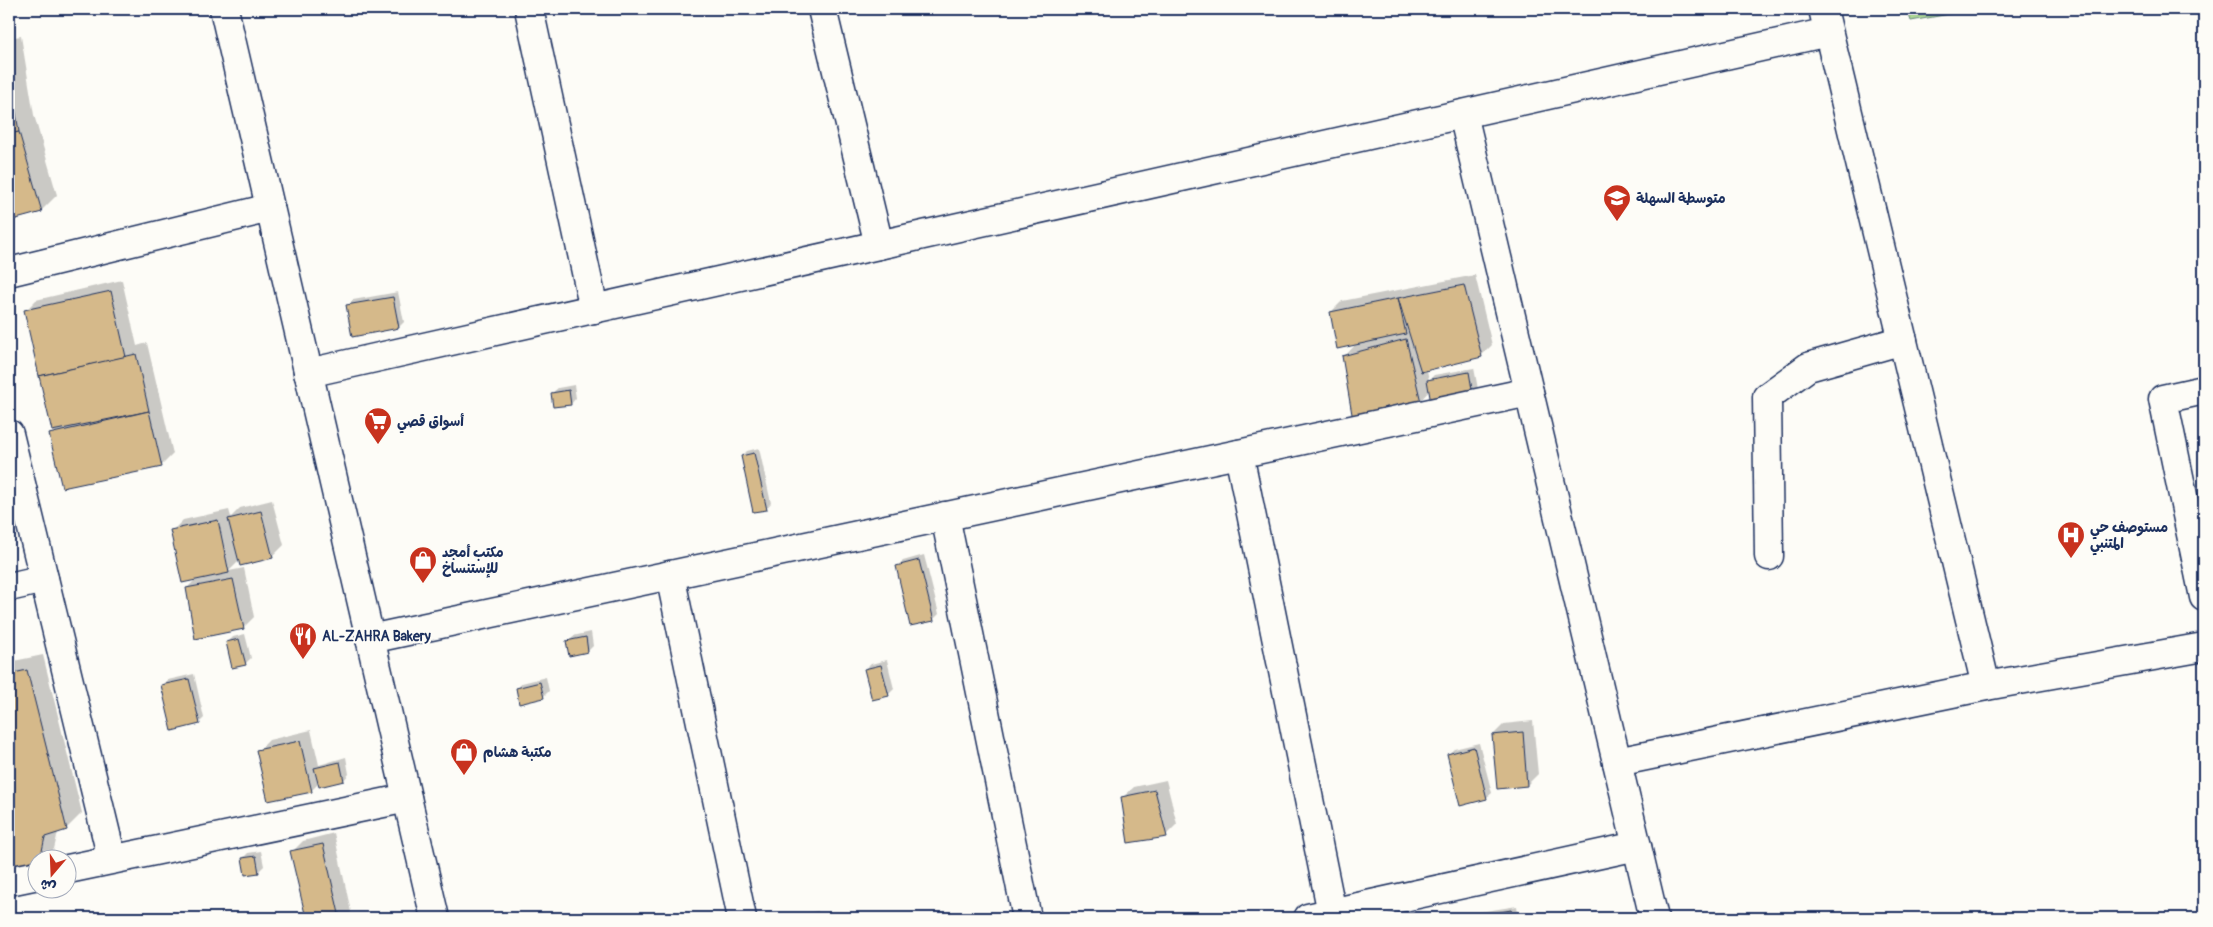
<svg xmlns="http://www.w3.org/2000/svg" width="2213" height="927" font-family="Pangolin,'Playpen Sans Arabic',sans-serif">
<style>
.green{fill:#add896;stroke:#64847a}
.shadow{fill:#0003}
.building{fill:#d5b98a;stroke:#1b2f5e}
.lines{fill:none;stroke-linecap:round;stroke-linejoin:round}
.minor-casing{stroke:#1b2f5e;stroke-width:31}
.minor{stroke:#fdfcf7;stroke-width:28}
.labels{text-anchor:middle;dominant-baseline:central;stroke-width:4.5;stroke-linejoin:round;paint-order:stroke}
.poi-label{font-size:14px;font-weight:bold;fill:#1b2f5e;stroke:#fdfcf7;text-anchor:start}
</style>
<rect width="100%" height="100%" fill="#fdfcf7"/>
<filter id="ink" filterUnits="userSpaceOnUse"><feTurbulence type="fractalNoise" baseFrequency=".02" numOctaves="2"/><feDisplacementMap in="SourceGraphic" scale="10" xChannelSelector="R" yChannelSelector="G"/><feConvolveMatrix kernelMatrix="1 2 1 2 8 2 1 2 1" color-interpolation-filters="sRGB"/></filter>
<g filter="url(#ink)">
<!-- green -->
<path class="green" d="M1907 9H1977L1911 21Z"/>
<!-- shadow -->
<g class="shadow">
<path d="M21 36 34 115 57 195 41 211 9 219V38Z"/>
<path d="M1475 275 1492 345 1481 356 1427 370 1429 380 1434 375 1474 368 1478 389 1472 394 1430 390 1420 401 1344 357 1357 343 1331 312 1342 301Z"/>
<path d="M122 280 137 346 147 343 173 454 162 465 51 434 53 432 25 311 36 300Z"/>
<path d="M398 292 404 322 399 327 353 335 348 306 353 300Z"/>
<path d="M574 385 576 398 571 404 552 393 558 388Z"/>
<path d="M759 448 771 503 766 509 742 456 747 451Z"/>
<path d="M272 500 284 545 272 557 240 560 229 571 244 568 254 617 243 628 187 588 197 578 172 531 183 520 229 510 231 517 240 508Z"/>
<path d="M924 555 939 614 933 620 897 566 903 561Z"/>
<path d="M591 632 593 646 588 651 568 642 573 636Z"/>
<path d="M245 634 251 658 245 664 228 642 233 637Z"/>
<path d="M43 655 82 813 66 829 58 832 54 849 43 860H38L20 867 9 864V662Z"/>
<path d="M887 660 894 689 888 695 866 669 871 664Z"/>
<path d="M194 674 204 718 199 723 162 686 168 680Z"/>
<path d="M546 677 549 691 543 697 517 689 522 683Z"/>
<path d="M1533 721 1538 774 1527 785 1493 735 1504 724Z"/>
<path d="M311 730 319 765 346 757 349 774 344 780 319 783 311 791 258 751 269 740Z"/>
<path d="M1479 743 1492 793 1486 798 1448 754 1454 749Z"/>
<path d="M1166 780 1177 824 1166 835 1122 798 1134 787Z"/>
<path d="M334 833 351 912 345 918H307L292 852 303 841Z"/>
<path d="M261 851 264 866 258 872 243 858 248 853Z"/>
<path d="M1517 906 1519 918H1475L1480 912Z"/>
<path d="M818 911 819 918H793L796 915Z"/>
</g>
<!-- building -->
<g class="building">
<path d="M9 71 19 132 9 134Z"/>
<path d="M19 132 42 212 9 221V134Z"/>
<path d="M1464 285 1482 357 1421 372 1398 298Z"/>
<path d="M111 291 126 357 39 376 24 310Z"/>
<path d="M393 297 399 328 352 337 346 305Z"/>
<path d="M1398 298 1406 334 1337 349 1330 312Z"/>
<path d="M1406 339 1421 402 1353 420 1342 356Z"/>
<path d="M136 354 149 411 52 431 39 376Z"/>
<path d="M1469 372 1473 395 1431 403 1427 380Z"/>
<path d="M569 390 571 405 553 407 551 393Z"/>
<path d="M149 411 162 467 62 488 49 434Z"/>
<path d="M754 453 767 510 753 512 741 456Z"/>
<path d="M261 511 273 558 240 566 228 519Z"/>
<path d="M218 520 229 573 182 583 170 530Z"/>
<path d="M919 560 934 621 910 626 896 566Z"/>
<path d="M233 579 244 629 195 639 186 588Z"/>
<path d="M586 637 588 652 569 656 566 641Z"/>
<path d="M239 639 246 665 232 668 226 642Z"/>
<path d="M881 665 889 696 872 700 864 669Z"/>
<path d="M27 670 67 830 45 837 40 860H38V867L20 868 9 865V674Z"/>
<path d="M189 679 200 724 172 731 161 685Z"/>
<path d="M540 682 544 698 519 704 516 688Z"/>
<path d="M1523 732 1527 786 1497 789 1492 735Z"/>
<path d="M300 741 312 792 268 801 256 750Z"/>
<path d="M1474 747 1487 799 1460 806 1447 754Z"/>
<path d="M340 762 344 781 319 787 314 768Z"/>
<path d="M1155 790 1167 837 1128 843 1121 797Z"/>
<path d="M323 844 340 918H306L290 851Z"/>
<path d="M256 856 259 873 245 875 242 858Z"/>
<path d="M1511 910 1513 918 1474 917Z"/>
</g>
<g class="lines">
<!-- minor casing -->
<g class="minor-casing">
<g id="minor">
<path d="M224 9 435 918"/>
<path d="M529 9 594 309"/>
<path d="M822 9 879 245"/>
<path d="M1823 9 1986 686"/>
<path d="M1463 114 1654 918"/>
<path d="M9 272 270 208"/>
<path d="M308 373 1828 32"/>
<path d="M2204 390 2163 399 2204 597"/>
<path d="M9 434 112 859"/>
<path d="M1239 454 1332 913"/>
<path d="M945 516 1027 918"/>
<path d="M1769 556 1767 397 1808 367 1903 340"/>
<path d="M670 575 742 918"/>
<path d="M9 587 44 579"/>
<path d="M370 639 1529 392"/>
<path d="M1617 762 1986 686 2204 647"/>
<path d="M68 869 407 798"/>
<path d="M9 881 38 875"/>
<path d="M1308 918 1637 846"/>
</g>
</g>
<!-- minor -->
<use href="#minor" class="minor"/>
</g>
</g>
<!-- icons -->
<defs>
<g id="school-pin" transform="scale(1.4375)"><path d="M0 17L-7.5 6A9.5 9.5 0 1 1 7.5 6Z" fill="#c8321e" stroke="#fdfcf7"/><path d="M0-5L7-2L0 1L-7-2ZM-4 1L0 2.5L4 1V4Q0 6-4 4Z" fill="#fff"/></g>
<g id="supermarket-pin" transform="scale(1.4375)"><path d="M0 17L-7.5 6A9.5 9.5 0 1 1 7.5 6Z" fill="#c8321e" stroke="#fdfcf7"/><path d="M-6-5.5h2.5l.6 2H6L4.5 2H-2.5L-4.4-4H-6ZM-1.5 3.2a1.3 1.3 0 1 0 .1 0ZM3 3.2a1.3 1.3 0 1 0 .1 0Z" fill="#fff"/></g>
<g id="hospital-pin" transform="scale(1.4375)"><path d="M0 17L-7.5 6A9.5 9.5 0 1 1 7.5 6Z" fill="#c8321e" stroke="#fdfcf7"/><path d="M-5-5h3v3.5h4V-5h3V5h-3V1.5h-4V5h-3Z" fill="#fff"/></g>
<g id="shop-pin" transform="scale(1.4375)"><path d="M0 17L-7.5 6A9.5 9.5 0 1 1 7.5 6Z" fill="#c8321e" stroke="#fdfcf7"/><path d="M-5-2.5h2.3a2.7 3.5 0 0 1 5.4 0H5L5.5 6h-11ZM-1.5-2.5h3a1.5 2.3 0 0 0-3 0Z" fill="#fff"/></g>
<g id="restaurant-pin" transform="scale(1.4375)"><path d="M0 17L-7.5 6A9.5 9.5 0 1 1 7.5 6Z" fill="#c8321e" stroke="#fdfcf7"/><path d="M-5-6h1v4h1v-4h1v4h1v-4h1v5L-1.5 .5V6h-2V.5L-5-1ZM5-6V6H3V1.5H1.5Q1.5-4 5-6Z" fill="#fff"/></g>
</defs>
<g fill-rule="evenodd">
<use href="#school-pin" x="1617" y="198"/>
<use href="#supermarket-pin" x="378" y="421"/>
<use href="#hospital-pin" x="2071" y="535"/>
<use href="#shop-pin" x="423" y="560"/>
<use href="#restaurant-pin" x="303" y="636"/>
<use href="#shop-pin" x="464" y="752"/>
</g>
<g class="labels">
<!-- poi labels -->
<g class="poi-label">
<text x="1636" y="198">متوسطة السهلة</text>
<text x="397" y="421">أسواق قصي</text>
<text x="2090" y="527">مستوصف حي<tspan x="2090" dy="16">المتنبي</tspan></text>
<text x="442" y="552">مكتب أمجد<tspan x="442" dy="16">للإستنساخ</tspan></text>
<text x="322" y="636">AL-ZAHRA Bakery</text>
<text x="483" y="752">مكتبة هشام</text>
</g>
</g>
<!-- margin -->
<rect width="2213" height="927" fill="none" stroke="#fdfcf7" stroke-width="30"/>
<rect x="15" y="15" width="2183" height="897" fill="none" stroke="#1b2f5e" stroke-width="2" filter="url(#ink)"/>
<!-- north arrow -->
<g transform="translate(52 874) rotate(199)"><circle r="24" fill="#fdfcf7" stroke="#a3aaba"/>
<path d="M0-4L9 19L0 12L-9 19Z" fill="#c8321e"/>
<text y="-8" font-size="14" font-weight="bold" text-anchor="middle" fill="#1b2f5e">ش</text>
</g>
</svg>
